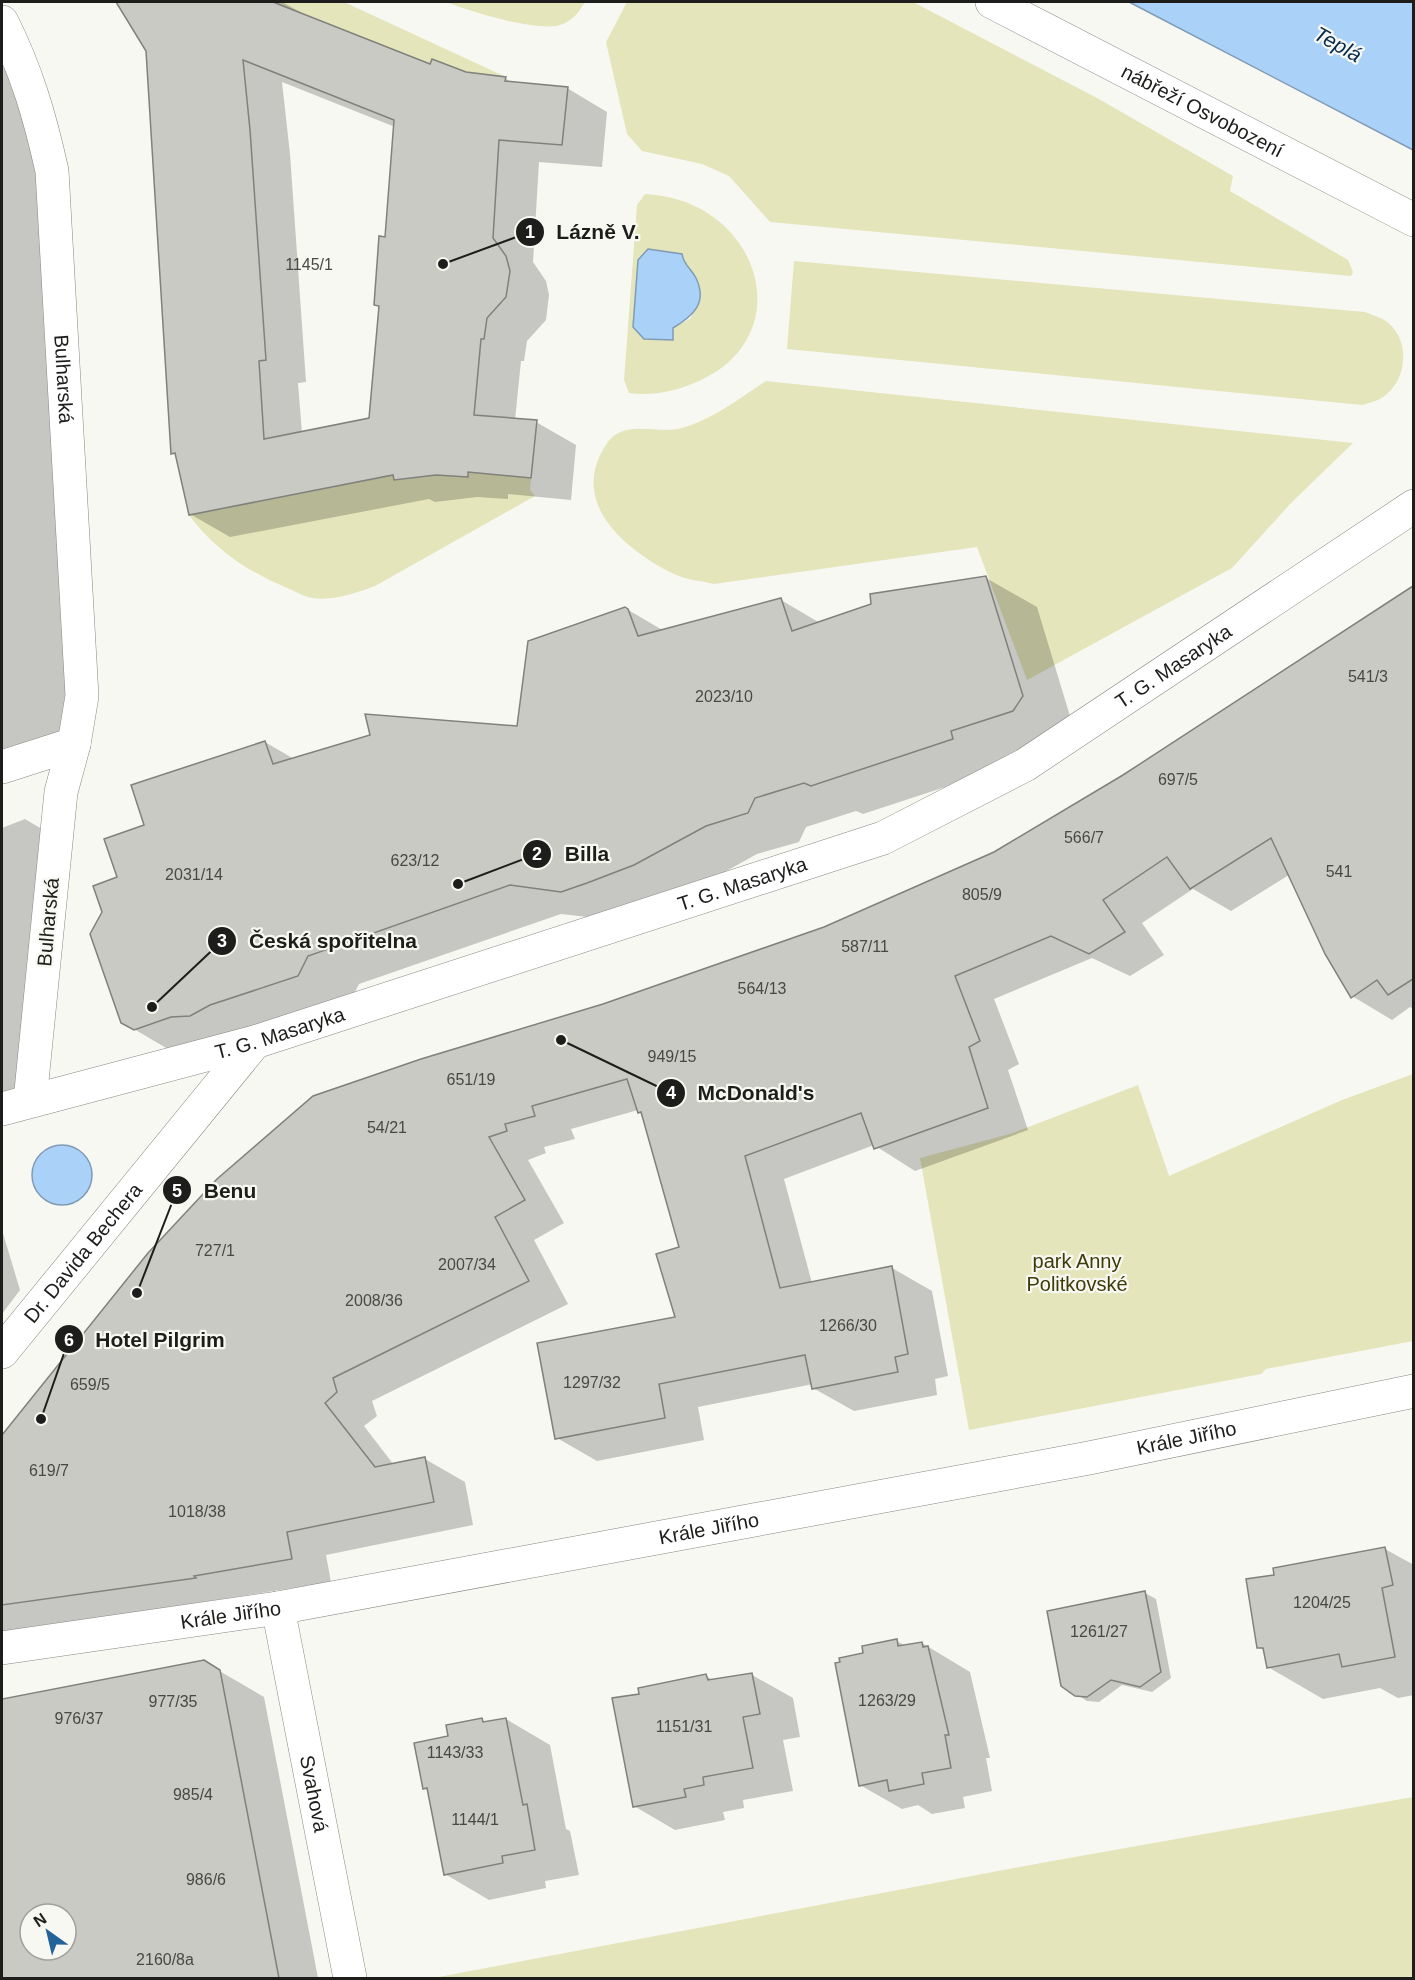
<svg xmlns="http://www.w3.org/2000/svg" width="1415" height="1980" font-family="Arial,sans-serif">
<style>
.green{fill:#e4e5ba;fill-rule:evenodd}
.water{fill:#aad1f7;stroke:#809bb5;stroke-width:1.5}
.shadow{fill:#0003;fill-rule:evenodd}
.building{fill:#cacac5;stroke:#80807c;stroke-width:1.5;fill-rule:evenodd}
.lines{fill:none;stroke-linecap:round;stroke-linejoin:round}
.street-casing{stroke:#878783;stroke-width:34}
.street{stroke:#fff;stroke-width:33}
.labels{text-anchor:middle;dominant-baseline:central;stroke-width:4.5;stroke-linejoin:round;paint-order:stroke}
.number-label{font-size:16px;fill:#484846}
.street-label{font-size:20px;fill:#1d1d1b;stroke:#f8f8f3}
.park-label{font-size:20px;fill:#3d3c08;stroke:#f8f8f3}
.water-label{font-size:21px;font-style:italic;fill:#062b4a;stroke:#f8f8f3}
.leader{fill:none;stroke:#1d1d1b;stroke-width:2}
.callout-dot{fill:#1d1d1b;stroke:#f8f8f3;stroke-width:2}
.mark-label{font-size:18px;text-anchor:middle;font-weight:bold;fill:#fff}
.callout-label{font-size:21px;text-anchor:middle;font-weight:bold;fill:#1d1d1b;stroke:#f8f8f3;stroke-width:4.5;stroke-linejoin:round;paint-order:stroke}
</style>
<rect width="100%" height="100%" fill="#f8f8f3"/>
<!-- green -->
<g class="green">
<path d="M279 2H344L506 77 466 72 433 59 430 64 278 4Z"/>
<path d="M446 2H585C579 12 574 19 563 24 541 34 469 11 446 2Z"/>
<path d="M627 2H913L1097 98 1233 176 1230 191 1348 260 1353 272 1351 276 770 222 729 176 702 164 642 151 627 134 606 42Z"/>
<path d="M645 194C760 199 805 340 692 384 671 392 652 396 629 393L624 380 637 205ZM684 265 695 276 691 318 673 328 672 340 644 339Z"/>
<path d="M794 261 1365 312C1372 315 1381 317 1387 322 1412 341 1407 384 1380 399 1374 402 1367 403 1362 405L787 349Z"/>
<path d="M766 381 1353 443 1291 503 1232 568 1027 680 977 547 714 584C702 581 686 580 674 574 637 556 584 518 595 470 597 460 606 441 615 435 634 422 660 434 682 428 712 420 740 398 766 381Z"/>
<path d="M468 472 531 478 530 490 535 496 375 586C356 593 334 601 313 598 304 597 295 591 287 588 247 571 215 550 189 515L393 475 394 480 436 475 468 477Z"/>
<path d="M1413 1074V1341L1266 1369 1261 1374 969 1430 920 1158 1013 1133 1138 1085 1169 1176 1342 1100Z"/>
<path d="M1413 1797V1978H433L1041 1863Z"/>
</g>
<!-- water -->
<g class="water">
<path d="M1129 2H1413V150Z"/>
<path d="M648 249 682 254C684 266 691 268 696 278 708 303 693 316 673 328V340L644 339 633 327 638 260Z"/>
<circle cx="62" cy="1175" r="30"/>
</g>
<!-- shadow -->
<g class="shadow">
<path d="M117 2H282L313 19 431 66 506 79 513 83 567 88 607 112 602 167 539 162 533 262 546 281 549 295 546 320 527 341 524 361H521L515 420 536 422 576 445 571 500 508 494V499L477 497 435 502 429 499 230 537 190 514 177 456 172 453 147 50ZM282 82 395 127 386 238 376 305 380 307 370 419 302 433 298 383 306 382 290 154Z"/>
<path d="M2 65 16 89 44 170 81 732 2 760Z"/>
<path d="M986 578 1037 607 1073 726 1003 768 863 814 856 811 806 827 799 842 757 854 685 894 613 920 561 914 359 984 349 1004 173 1052 122 1022 119 878 146 826 265 742 294 759 518 727 625 608 664 631 781 600 820 623Z"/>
<path d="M1414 588V1009L1410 1007 1392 1020 1352 996 1289 875 1231 911 1193 889 1142 923 1164 955 1130 976 1092 958 994 999 1019 1064 1008 1070 1028 1130 915 1171 874 1145 784 1179 812 1283 892 1268 932 1291 948 1376 935 1379 937 1395 854 1411 813 1388V1384L698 1407 704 1440 597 1461 557 1438 676 1318 681 1248 643 1114 638 1110 571 1129 575 1139 544 1147 546 1153 528 1160 564 1223 534 1240 568 1304 372 1401 377 1416 364 1426 394 1465 425 1459 465 1482 473 1525 326 1555 331 1582 2 1633V1438L149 1254 604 1005 825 929 995 853 1124 777Z"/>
<path d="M25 819 47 832 22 1087 2 1092V828Z"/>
<path d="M2 1230 20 1290 2 1314Z"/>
<path d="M1385 1549 1414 1565V1695L1398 1698 1380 1688 1323 1699 1268 1667 1265 1651 1259 1647 1275 1576Z"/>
<path d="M1145 1593 1156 1599 1171 1678 1152 1692 1122 1685 1099 1702 1087 1701 1076 1694Z"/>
<path d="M897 1641 906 1646 922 1643 970 1672 990 1758H986L992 1791 963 1797 965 1808 932 1814 918 1805 902 1809 860 1785 865 1654Z"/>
<path d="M204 1662 264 1697 318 1978H2V1700ZM30 1914H66V1950H30Z"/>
<path d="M752 1675 793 1698 800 1737 783 1740 793 1791 743 1800 744 1808 723 1812 725 1820 675 1830 634 1806 640 1695 706 1676 714 1681Z"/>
<path d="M506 1719 550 1745 566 1829 570 1831 579 1875 545 1881 546 1888 489 1900 445 1874 429 1791 424 1788 450 1737 482 1720 488 1723Z"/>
</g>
<!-- building -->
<g class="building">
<path d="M116 2H273L430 64 432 59 466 72 506 77 505 81 568 87 562 145 499 140 493 238 506 256 510 271 506 297 487 318 484 339H481L474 415 537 420 531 478 468 472V477L436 475 394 480 393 475 189 515 175 453 171 454 146 51ZM243 60 394 120 385 237 379 236 374 305 379 306 369 418 264 439 259 361 266 360 250 130Z"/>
<path d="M986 576 1023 696 1013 711 951 731 953 739 811 786 804 783 755 798 748 813 706 826 634 865 587 883 561 892 510 885 308 956 298 976 210 1005 190 1016 171 1017 134 1030 121 1023 90 934 102 912 93 886 117 877 104 839 144 825 131 785 265 741 273 764 370 735 365 714 517 726 528 641 625 607 628 609 638 636 781 598 792 631 871 604 870 594Z"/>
<path d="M1413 586V979L1388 995 1377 980 1351 998 1325 954 1271 838 1190 889 1167 857 1103 900 1125 932 1089 954 1051 936 955 976 980 1041 969 1047 988 1108 874 1149 861 1113 745 1156 780 1288 892 1266 908 1354 895 1357 898 1372 812 1389 805 1355 659 1384 665 1418 555 1439 537 1343 675 1317 656 1254 679 1247 641 1112 638 1113 627 1079 532 1106 535 1116 505 1124 507 1131 489 1137 525 1200 495 1217 529 1281 333 1378 337 1392 325 1403 375 1467 425 1457 434 1502 287 1532 292 1559 194 1576 196 1578 2 1605V1435L148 1253 217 1179 313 1096 421 1059 603 1004 824 927 994 852 1123 775Z"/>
<path d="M1385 1547 1393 1585 1382 1588 1395 1657 1342 1667 1339 1654 1267 1668 1263 1648H1257L1246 1579 1274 1575 1273 1568Z"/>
<path d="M1145 1591 1161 1672 1140 1687 1111 1680 1087 1697 1075 1696 1061 1686 1047 1611Z"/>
<path d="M897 1639 898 1646 922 1642 923 1647 928 1646 949 1735H945L951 1768 922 1773 924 1784 889 1791 887 1780 859 1786 835 1663 840 1662 839 1658 863 1653 862 1646Z"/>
<path d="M204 1660 220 1670 279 1978H2V1699ZM30 1914H66V1950H30Z"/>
<path d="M752 1673 760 1714 743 1717 753 1768 703 1777 704 1785 684 1789 686 1797 633 1807 612 1698 639 1694 638 1688 706 1674 708 1680Z"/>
<path d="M482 1718 483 1722 506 1718 523 1805 527 1804 535 1850 502 1856 503 1863 444 1875 427 1788 423 1789 414 1743 448 1736 446 1725Z"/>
</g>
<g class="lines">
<!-- street casing -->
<g class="street-casing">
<g id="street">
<path id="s1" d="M992 2 1414 220"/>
<path id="s2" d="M2 22C27 72 40 117 52 171L82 696 74 744 61 792 30 1101"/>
<path d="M2 767 74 744"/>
<path id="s3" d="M2 1109 255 1042 883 838 1025 765 1414 506"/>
<path id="s4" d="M2 1352 255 1042"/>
<path id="s5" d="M278 1608 350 1978"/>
<path id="s6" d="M2 1648 278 1608 1089 1458 1414 1391"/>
</g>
</g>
<!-- street -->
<use href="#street" class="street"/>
</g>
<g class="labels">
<!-- number labels -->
<g class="number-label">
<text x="309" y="264">1145/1</text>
<text x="1368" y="676">541/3</text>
<text x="724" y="696">2023/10</text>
<text x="1178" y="779">697/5</text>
<text x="1084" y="837">566/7</text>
<text x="415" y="860">623/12</text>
<text x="1339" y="871">541</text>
<text x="194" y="874">2031/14</text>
<text x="982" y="894">805/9</text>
<text x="865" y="946">587/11</text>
<text x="762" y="988">564/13</text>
<text x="672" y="1056">949/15</text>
<text x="471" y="1079">651/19</text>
<text x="387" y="1127">54/21</text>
<text x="215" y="1250">727/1</text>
<text x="467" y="1264">2007/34</text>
<text x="374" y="1300">2008/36</text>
<text x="848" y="1325">1266/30</text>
<text x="592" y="1382">1297/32</text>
<text x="90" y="1384">659/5</text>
<text x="49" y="1470">619/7</text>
<text x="197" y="1511">1018/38</text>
<text x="1322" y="1602">1204/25</text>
<text x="1099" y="1631">1261/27</text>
<text x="887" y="1700">1263/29</text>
<text x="173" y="1701">977/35</text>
<text x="79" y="1718">976/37</text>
<text x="684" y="1726">1151/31</text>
<text x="455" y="1752">1143/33</text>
<text x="193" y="1794">985/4</text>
<text x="475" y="1819">1144/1</text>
<text x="206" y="1879">986/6</text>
<text x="165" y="1959">2160/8a</text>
</g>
<!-- street labels -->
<g class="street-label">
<text stroke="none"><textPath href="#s1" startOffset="237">nábřeží Osvobození</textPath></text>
<text stroke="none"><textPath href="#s2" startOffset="366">Bulharská</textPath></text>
<text stroke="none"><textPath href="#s3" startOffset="1260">T. G. Masaryka</textPath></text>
<text stroke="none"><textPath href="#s3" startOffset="774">T. G. Masaryka</textPath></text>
<text transform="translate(48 922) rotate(-85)">Bulharská</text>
<text stroke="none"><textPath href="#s3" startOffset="288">T. G. Masaryka</textPath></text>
<text stroke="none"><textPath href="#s4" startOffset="128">Dr. Davida Bechera</textPath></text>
<text stroke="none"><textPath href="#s6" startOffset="1203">Krále Jiřího</textPath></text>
<text stroke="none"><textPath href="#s6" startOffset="717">Krále Jiřího</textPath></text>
<text stroke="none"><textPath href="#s6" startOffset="231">Krále Jiřího</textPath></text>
<text stroke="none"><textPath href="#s5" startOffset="189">Svahová</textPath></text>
</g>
<!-- park labels -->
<g class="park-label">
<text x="1077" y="1261">park Anny<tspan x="1077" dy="23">Politkovské</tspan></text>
</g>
<!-- water labels -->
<g class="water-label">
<text transform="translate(1338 44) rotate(29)">Teplá</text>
</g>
</g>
<!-- callouts -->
<path class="leader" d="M443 264L530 232M458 884L537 854M152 1007L222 941M561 1040L671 1093M137 1293L177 1190M41 1419L69 1339"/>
<g class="callout-dot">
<circle cx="443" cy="264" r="6"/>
<circle cx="458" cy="884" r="6"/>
<circle cx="152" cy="1007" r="6"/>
<circle cx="561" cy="1040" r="6"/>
<circle cx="137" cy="1293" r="6"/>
<circle cx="41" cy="1419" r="6"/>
<circle cx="530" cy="232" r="15"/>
<circle cx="537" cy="854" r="15"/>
<circle cx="222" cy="941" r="15"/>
<circle cx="671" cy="1093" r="15"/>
<circle cx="177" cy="1190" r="15"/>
<circle cx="69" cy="1339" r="15"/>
</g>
<g class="mark-label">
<text x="530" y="238">1</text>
<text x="537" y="860">2</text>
<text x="222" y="947">3</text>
<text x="671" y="1099">4</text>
<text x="177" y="1197">5</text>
<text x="69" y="1346">6</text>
</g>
<g class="callout-label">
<text x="598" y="239">Lázně V.</text>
<text x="587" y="861">Billa</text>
<text x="333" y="948">Česká spořitelna</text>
<text x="756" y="1100">McDonald's</text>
<text x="230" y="1198">Benu</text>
<text x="160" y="1347">Hotel Pilgrim</text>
</g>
<!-- border -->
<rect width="1415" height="1980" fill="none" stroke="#1d1d1b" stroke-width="6"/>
<!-- north arrow -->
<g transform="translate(48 1932) rotate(326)"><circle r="28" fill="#f8f8f3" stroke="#a0a09d" stroke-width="1.5"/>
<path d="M0-4.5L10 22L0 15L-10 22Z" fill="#226399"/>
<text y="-9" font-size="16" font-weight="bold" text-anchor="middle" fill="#1d1d1b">N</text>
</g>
</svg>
